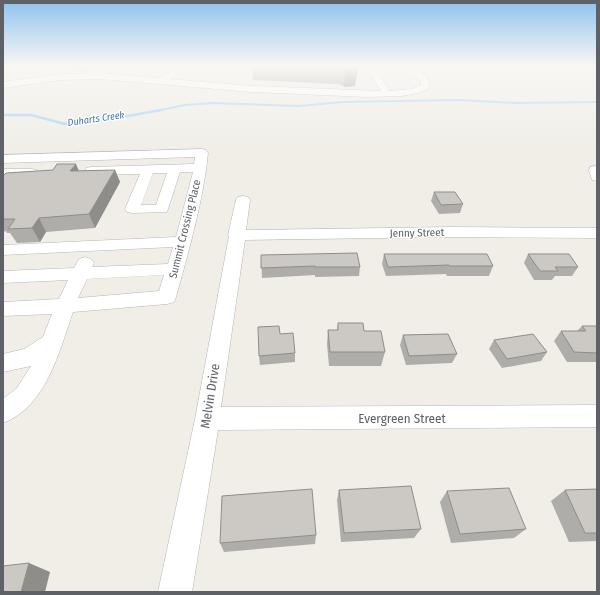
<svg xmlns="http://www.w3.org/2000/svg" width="600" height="595" font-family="'Fira Sans Condensed',sans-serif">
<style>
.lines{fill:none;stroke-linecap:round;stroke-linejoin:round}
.stream-far1{stroke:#abd6fc;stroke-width:2}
.stream{stroke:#abd6fc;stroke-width:2.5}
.minor-tunnel{stroke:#cccbc7;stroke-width:9;stroke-dasharray:9 4.5;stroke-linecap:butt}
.minor-casing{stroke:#b4b7bb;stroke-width:1}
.minor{fill:#fff;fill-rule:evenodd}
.wall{fill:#afada9}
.shaded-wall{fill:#8f8d89}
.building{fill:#ccc9c4;stroke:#8f8d89}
.labels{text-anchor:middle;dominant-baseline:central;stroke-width:3;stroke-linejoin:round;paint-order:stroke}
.far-water-label{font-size:10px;font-style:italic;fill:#4776ae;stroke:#fff}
.street-label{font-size:11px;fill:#5e6267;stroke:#fff}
.near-street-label{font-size:13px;fill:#5e6267;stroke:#fff}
</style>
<rect width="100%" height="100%" fill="#f0eee7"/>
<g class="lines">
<!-- stream-far1 -->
<path class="stream-far1" d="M156 111 185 105 213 103 299 106 343 102 459 100 517 103 597 102"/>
<!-- stream -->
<path class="stream" d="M3 115H31L65 124 117 118 161 110"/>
<!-- minor-tunnel -->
<path class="minor-tunnel" d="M77 66 88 67"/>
<!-- minor casing -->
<g class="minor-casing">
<g id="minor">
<path d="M186 65H198L169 79 252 86 381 91 368 70 358 65 374 66 389 91 413 89 421 85V81L403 65C415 65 424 72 430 82L428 89 418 93 401 96 367 97 252 92 100 79 60 80 3 88V82L60 74 100 73 157 78Z"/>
<path d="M202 149 206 150 208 153C203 202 189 250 176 297L174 302 167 304 73 312C59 352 46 407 3 423V399L17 388 31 366 3 372V354L24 349 43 337 52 314 3 316V302L59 299 68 280 3 283V271L74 268 79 259 85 257 91 259 94 263 92 267 168 264 173 247 3 255V245L176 237 193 172H180L167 212 132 213 127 212 125 209 140 174 91 175 86 174 85 171 86 168 91 167 194 164 195 157 3 163V155ZM153 173H167L156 205H141ZM164 275 159 291 78 298 87 279Z"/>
<path d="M595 166 597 167V181L592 180 589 170 590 167Z"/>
<path d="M3 169H32L37 170 39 173 37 176 32 177H3Z"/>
<path d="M243 196 248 197 250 200 246 230 452 227 597 228V238L452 237 245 240 221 407 597 405V427L218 430 192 592H158L195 419 229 236 228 235 236 200 238 197Z"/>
</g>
</g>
<!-- minor -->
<use href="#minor" class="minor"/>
</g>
<!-- wall -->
<g class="wall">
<path d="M252 65H358L355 86 344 87 339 84 253 80Z"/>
<path d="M115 170 120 182 95 228 46 232 40 242 17 243 10 233H7L6 231 3 232V176L79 171Z"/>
<path d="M434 192 463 204 460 213 439 214 431 201Z"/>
<path d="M384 254 493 266 489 276H447L446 274 386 276 382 264Z"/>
<path d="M528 254 578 267 572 276H555L552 280H534L524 263Z"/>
<path d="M261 255 360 267 359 276 315 277V275L262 278Z"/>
<path d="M338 323 364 331 385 352 381 366H329L327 344 328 330H337Z"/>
<path d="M582 326H597V362H567L554 341 561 331H577Z"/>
<path d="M280 334 295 353V362L260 365 259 356Z"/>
<path d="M403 335 457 354 452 363 406 365 400 345Z"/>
<path d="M494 340 547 352 541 361 502 368 489 349Z"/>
<path d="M597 489V541L569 542 551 501 565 490Z"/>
<path d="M339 490 421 529 414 538 341 542 337 500Z"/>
<path d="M447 491 526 529 514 538 451 543 440 502Z"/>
<path d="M316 535 315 544 224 552 220 543Z"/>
</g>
<!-- shaded-wall -->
<g class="shaded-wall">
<path d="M357 65H358L355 86 344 87 345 69Z"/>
<path d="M76 164 81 176 70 171Z"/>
<path d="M115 170 120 182 95 228 89 214Z"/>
<path d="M39 218 46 232 40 242 32 228Z"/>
<path d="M29 563 50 572 45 592H21Z"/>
</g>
<!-- building -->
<g class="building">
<path d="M317 65H357L356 68 345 69 340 67Z"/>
<path d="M57 164H76L70 171 115 170 89 214 39 218 32 228 8 229 15 219H3V176L6 173 53 170Z"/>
<path d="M434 192H455L463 204 441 205Z"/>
<path d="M357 253 360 267H315V266L261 268V255Z"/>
<path d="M384 254H487L493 266H450L449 265 388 267Z"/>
<path d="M528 254H569L578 267H555L558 271H540Z"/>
<path d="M338 323H363L364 331H381L385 352H330L328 330H338Z"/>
<path d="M279 326 280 334 293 333 295 353 259 356 258 327Z"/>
<path d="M582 326H597V353L574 352 561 331H586Z"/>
<path d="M448 334 457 354 409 356 403 335Z"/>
<path d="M533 334 547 352 507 359 494 340Z"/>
<path d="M411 486 421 529 344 533 339 490Z"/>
<path d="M509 488 526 529 460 534 447 491Z"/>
<path d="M312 489 316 535 220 543 222 496Z"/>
<path d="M597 489V533H585L565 490Z"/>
<path d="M29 563 21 592H3V566Z"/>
</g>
<!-- sky -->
<linearGradient id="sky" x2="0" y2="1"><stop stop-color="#8fc2f0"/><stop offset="0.44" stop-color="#f8f7f4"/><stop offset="1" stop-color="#f8f7f4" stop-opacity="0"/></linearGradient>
<rect width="600" height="149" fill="url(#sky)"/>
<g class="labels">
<!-- far-water labels -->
<g class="far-water-label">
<text transform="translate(96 119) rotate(-8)">Duharts Creek</text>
</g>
<!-- street labels -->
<g class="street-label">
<text transform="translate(185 229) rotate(-76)">Summit Crossing Place</text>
<text transform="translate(417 233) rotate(-1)">Jenny Street</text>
</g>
<!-- near-street labels -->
<g class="near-street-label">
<text transform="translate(210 396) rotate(-81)">Melvin Drive</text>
<text x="402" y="418">Evergreen Street</text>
</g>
</g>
<!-- border -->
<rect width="600" height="595" fill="none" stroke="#5e6267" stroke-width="8"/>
</svg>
